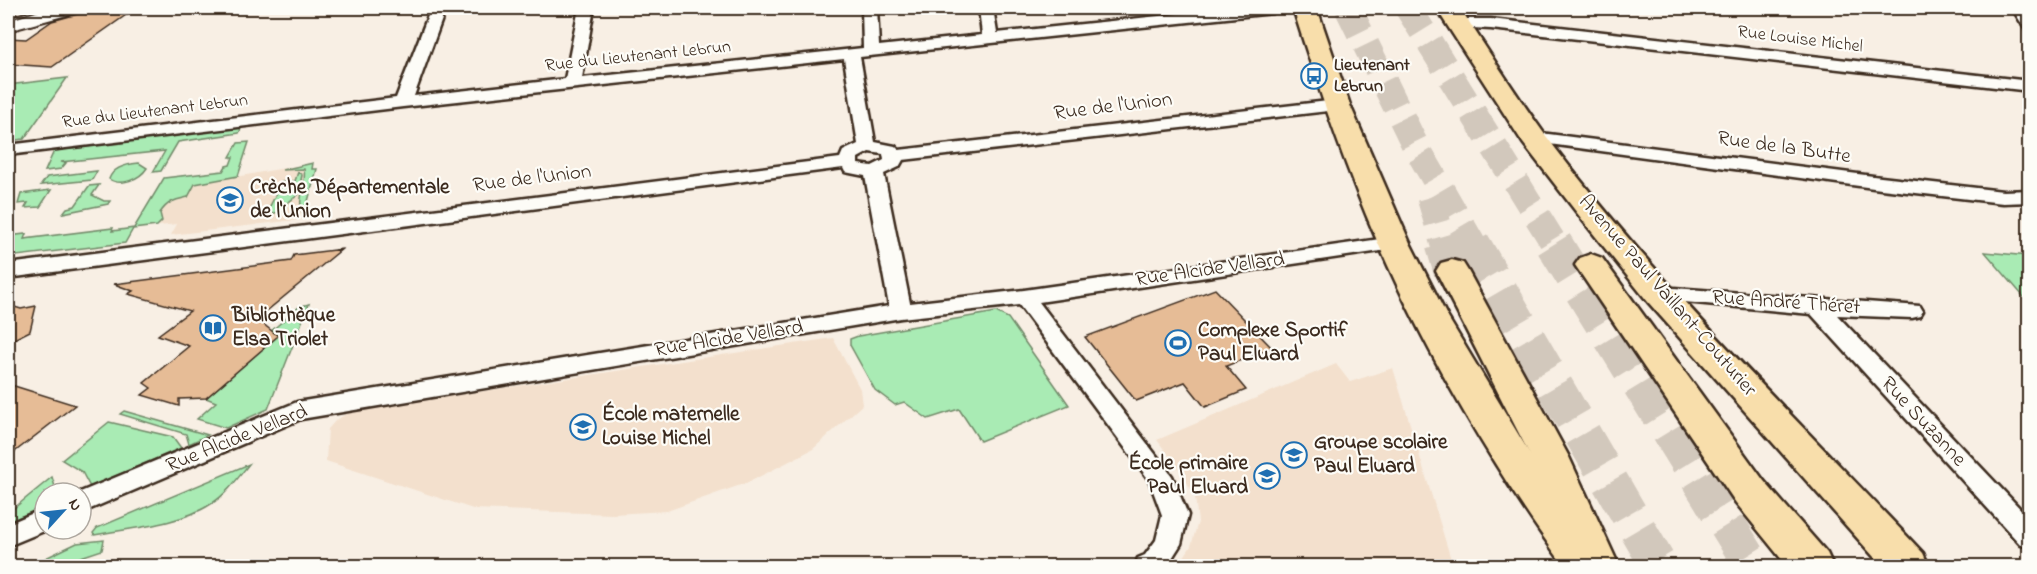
<svg xmlns="http://www.w3.org/2000/svg" width="2037" height="574" font-family="'Indie Flower',sans-serif">
<style>
.built{fill:#f3e0cd}
.green{fill:#a9ebb4;stroke:#728a69;stroke-width:1.5}
.building{fill:#e6bc96;stroke:#3b2a1e;stroke-width:1.5}
.lines{fill:none;stroke-linecap:round;stroke-linejoin:round}
.highway-tunnel-far1{stroke:#d2c8bc;stroke-width:27;stroke-dasharray:27 14;stroke-linecap:butt}
.highway-tunnel{stroke:#d2c8bc;stroke-width:37;stroke-dasharray:37 18;stroke-linecap:butt}
.street-casing{stroke:#3b2a1e;stroke-width:5}
.secondary-casing{stroke:#3b2a1e;stroke-width:4}
.primary-casing{stroke:#3b2a1e;stroke-width:5}
.highway-casing{stroke:#3b2a1e;stroke-width:5}
.street{fill:#fdfcf7;fill-rule:evenodd}
.secondary{fill:#fdfcf7;fill-rule:evenodd}
.primary{fill:#f8deab;fill-rule:evenodd}
.highway{fill:#f8deab;fill-rule:evenodd}
.tram{stroke:#3b2a1e;stroke-width:1.5}
.labels{text-anchor:middle;dominant-baseline:central;stroke-width:4.5;stroke-linejoin:round;paint-order:stroke}
.far-street-label{font-size:18px;fill:#3b2a1e;stroke:#fdfcf7}
.far-poi-label{font-size:18px;font-weight:bold;fill:#3b2a1e;stroke:#fdfcf7;text-anchor:start}
.street-label{font-size:21px;fill:#3b2a1e;stroke:#fdfcf7}
.poi-label{font-size:21px;font-weight:bold;fill:#3b2a1e;stroke:#fdfcf7;text-anchor:start}
</style>
<rect width="100%" height="100%" fill="#f8efe4"/>
<filter id="ink" filterUnits="userSpaceOnUse"><feTurbulence type="fractalNoise" baseFrequency=".0167" numOctaves="2"/><feDisplacementMap in="SourceGraphic" scale="12" xChannelSelector="R" yChannelSelector="G"/><feConvolveMatrix kernelMatrix="1 2 1 2 8 2 1 2 1" color-interpolation-filters="sRGB"/></filter>
<g filter="url(#ink)">
<!-- built -->
<g class="built">
<path d="M313 163 312 169H317L304 219 171 235 177 224 133 229 157 191Z"/>
<path d="M833 338 860 389 862 405 813 449 749 482 667 511 613 514 473 509 326 461 328 429 336 420 352 411Z"/>
<path d="M1336 364 1350 382 1393 368 1453 566H1178L1191 546 1198 522 1195 497 1180 470 1157 440Z"/>
</g>
<!-- green -->
<g class="green">
<path d="M67 78 24 139 8 141V85Z"/>
<path d="M242 127 239 133 178 142 161 171 153 172 165 151 61 162 66 163 61 169 45 171 54 151Z"/>
<path d="M249 142 238 176 195 184 188 197C175 200 168 201 160 213L162 221 157 226 133 229 125 243 8 257V236L26 234 24 239 113 228 112 231 134 228 164 178 223 171 226 166 230 165 233 157H230L238 143Z"/>
<path d="M139 163 147 168C140 179 121 187 109 179 113 167 128 164 139 163Z"/>
<path d="M313 163 312 169H317L305 212H302C297 198 307 186 304 169L282 170Z"/>
<path d="M97 171 92 180 41 185 47 177Z"/>
<path d="M298 172 302 175 298 195 286 204 285 210 265 216 282 182 295 181Z"/>
<path d="M99 185 92 195 104 201H110L108 204 63 213 67 208 75 206 89 186Z"/>
<path d="M51 190 40 207 25 208 28 203 18 204 21 194Z"/>
<path d="M1985 252 2029 256V303Z"/>
<path d="M309 304 268 409 226 428 197 419 216 402 206 398 275 338 270 332 299 307Z"/>
<path d="M996 312 1008 318 1069 405 980 441 959 409 928 419 904 402 895 405 875 390 850 345V339L858 336Z"/>
<path d="M124 411 208 435 189 444 186 434 120 414Z"/>
<path d="M109 422 173 437 181 448 90 487 82 472 62 460Z"/>
<path d="M249 464C238 478 227 494 211 504 179 525 131 528 94 535L93 533 97 528Z"/>
<path d="M52 477 57 493H45V506L8 522V513Z"/>
<path d="M104 540 102 550 54 566H29L77 543Z"/>
</g>
<!-- building -->
<g class="building">
<path d="M100 8H136L52 67 8 64V38L26 39 52 21Z"/>
<path d="M342 249 257 319 278 336 206 398 179 399V406L142 395 151 388 144 383 189 346 158 335 190 311 128 294 133 291 114 284 291 261 294 255Z"/>
<path d="M1215 289 1272 348 1226 366 1246 390 1205 407 1185 382 1136 401 1085 337Z"/>
<path d="M8 305 21 309 36 306 30 331 8 342Z"/>
<path d="M8 384 75 405 8 457Z"/>
</g>
<g class="lines">
<!-- highway-tunnel-far1 -->
<g class="highway-tunnel-far1">
<path d="M1348 8 1414 143 1473 245"/>
<path d="M1408 8 1555 245"/>
<path d="M1430 197 1444 245"/>
</g>
<!-- highway-tunnel -->
<g class="highway-tunnel">
<path d="M1444 244 1452 271"/>
<path d="M1472 244 1659 566"/>
<path d="M1554 244 1753 566"/>
</g>
<!-- street casing -->
<g class="street-casing">
<g id="street">
<path d="M431 8H446L414 96 565 79 579 8H594L582 78 863 48 862 8H877L879 46 982 35 979 8H993L997 33 1235 8H1280L1273 13 860 57 875 142 895 146 899 150 1337 100 1346 105 1337 110 903 160 899 167 884 174 910 303 1024 290 1394 237 1401 238 1404 243 1401 248 1394 249 1039 302 1172 476 1188 515 1181 544 1167 566H1135L1138 558 1145 555 1156 540 1162 515 1149 480 1019 305 901 318 301 419 81 513V493H78L297 402 889 306 865 176 845 172 843 168 8 278V264L840 158 843 151 858 144 844 59 403 107 8 155V145L396 98ZM869 152 883 154 884 160 872 166 858 164V158Z"/>
<path d="M2012 8H2026L2030 13V31L2025 29Z"/>
<path d="M1459 19H1491L2030 81V91L1491 29 1454 27 1451 24Z"/>
<path d="M1533 132 1881 177 2003 191 2030 190V202L2003 203 1881 189 1527 141 1524 137 1527 133Z"/>
<path d="M1660 287 1920 306 1923 311 1920 316 1912 318 1837 315 2030 519V548L2021 545 1811 314 1653 299 1649 294 1653 289Z"/>
<path d="M45 508V529H49L8 546V524Z"/>
</g>
</g>
<!-- secondary casing -->
<g class="secondary-casing">
<path id="secondary" d="M44 8H77L74 13 8 31V18Z"/>
</g>
<!-- primary casing -->
<g class="primary-casing">
<g id="primary">
<path d="M1293 8H1317L1350 105 1410 243 1447 316 1544 477 1603 553 1609 566H1564C1494 469 1426 354 1378 243 1345 167 1318 88 1293 8Z"/>
<path d="M1436 8H1460C1487 49 1514 92 1543 132 1656 283 1794 416 1923 553L1929 566H1882L1648 302 1584 222 1523 143Z"/>
</g>
</g>
<!-- highway casing -->
<g class="highway-casing">
<g id="highway">
<path d="M1591 254 1602 258 1764 481 1827 553 1833 566H1787L1736 503 1575 265 1580 258Z"/>
<path d="M1452 260 1463 263 1468 271 1569 457 1619 566H1577L1531 457 1436 271 1441 263Z"/>
</g>
</g>
<!-- street -->
<use href="#street" class="street"/>
<!-- secondary -->
<use href="#secondary" class="secondary"/>
<!-- primary -->
<use href="#primary" class="primary"/>
<!-- highway -->
<use href="#highway" class="highway"/>
<!-- tram -->
<path class="tram" d="M8 20 46 8"/>
</g>
</g>
<!-- icons -->
<defs>
<g id="bus-ring" transform="scale(1.35)"><circle r="9.5" fill="#fdfcf7" stroke="#1f6fb2" stroke-width="1.5"/><path d="M-5-6H5V4H4V6H2V4H-2V6H-4V4H-5ZM-3.5-4V0h7V-4ZM-3.5 1.2v1.5H-2V1.2ZM2 1.2v1.5H3.5V1.2Z" fill="#1f6fb2"/></g>
<g id="school-ring" transform="scale(1.35)"><circle r="9.5" fill="#fdfcf7" stroke="#1f6fb2" stroke-width="1.5"/><path d="M0-5L7-2L0 1L-7-2ZM-4 1L0 2.5L4 1V4Q0 6-4 4Z" fill="#1f6fb2"/></g>
<g id="library-ring" transform="scale(1.35)"><circle r="9.5" fill="#fdfcf7" stroke="#1f6fb2" stroke-width="1.5"/><path d="M-6-4Q-3-5.5-.7-3.5V5Q-3 3-6 4ZM6-4Q3-5.5 .7-3.5V5Q3 3 6 4Z" fill="#1f6fb2"/></g>
<g id="stadium-ring" transform="scale(1.35)"><circle r="9.5" fill="#fdfcf7" stroke="#1f6fb2" stroke-width="1.5"/><path d="M0-5a6.5 5 0 1 0 0 10a6.5 5 0 1 0 0-10ZM-3.5-1.8h7v3.6h-7Z" fill="#1f6fb2"/></g>
</defs>
<g fill-rule="evenodd">
<use href="#bus-ring" x="1314" y="76"/>
<use href="#school-ring" x="230" y="200"/>
<use href="#library-ring" x="213" y="328"/>
<use href="#stadium-ring" x="1178" y="343"/>
<use href="#school-ring" x="583" y="427"/>
<use href="#school-ring" x="1294" y="455"/>
<use href="#school-ring" x="1267" y="476"/>
</g>
<g class="labels">
<!-- far-street labels -->
<g class="far-street-label">
<text transform="translate(1800 40) rotate(7)">Rue Louise Michel</text>
<text transform="translate(638 57) rotate(-6)">Rue du Lieutenant Lebrun</text>
<text transform="translate(155 112) rotate(-7)">Rue du Lieutenant Lebrun</text>
</g>
<!-- far-poi labels -->
<g class="far-poi-label">
<text x="1334" y="66">Lieutenant<tspan x="1334" dy="21">Lebrun</tspan></text>
</g>
<!-- street labels -->
<g class="street-label">
<text transform="translate(1113 107) rotate(-7)">Rue de l'Union</text>
<text transform="translate(1784 148) rotate(8)">Rue de la Butte</text>
<text transform="translate(532 179) rotate(-7)">Rue de l'Union</text>
<text transform="translate(1210 270) rotate(-8)">Rue Alcide Vellard</text>
<text transform="translate(1667 296) rotate(49)">Avenue Paul Vaillant-Couturier</text>
<text transform="translate(1786 303) rotate(4)">Rue André Théret</text>
<text transform="translate(729 339) rotate(-9)">Rue Alcide Vellard</text>
<text transform="translate(1923 422) rotate(47)">Rue Suzanne</text>
<text transform="translate(237 439) rotate(-22)">Rue Alcide Vellard</text>
</g>
<!-- poi labels -->
<g class="poi-label">
<text x="250" y="188">Crèche Départementale<tspan x="250" dy="24">de l'Union</tspan></text>
<text x="232" y="316">Bibliothèque<tspan x="232" dy="24">Elsa Triolet</tspan></text>
<text x="1198" y="331">Complexe Sportif<tspan x="1198" dy="24">Paul Eluard</tspan></text>
<text x="602" y="415">École maternelle<tspan x="602" dy="24">Louise Michel</tspan></text>
<text x="1314" y="443">Groupe scolaire<tspan x="1314" dy="24">Paul Eluard</tspan></text>
<text x="1248" y="464" text-anchor="end">École primaire<tspan x="1248" dy="24">Paul Eluard</tspan></text>
</g>
</g>
<!-- margin -->
<rect width="2037" height="574" fill="none" stroke="#fdfcf7" stroke-width="30"/>
<rect x="15" y="15" width="2007" height="544" fill="none" stroke="#3b2a1e" stroke-width="2" filter="url(#ink)"/>
<!-- north arrow -->
<g transform="translate(63 511) rotate(63)"><circle r="28" fill="#fdfcf7" stroke="#afa8a0" stroke-width="1.5"/>
<path d="M0-4.5L10 22L0 15L-10 22Z" fill="#1f6fb2"/>
<text y="-9" font-size="16" font-weight="bold" text-anchor="middle" fill="#3b2a1e">N</text>
</g>
</svg>
